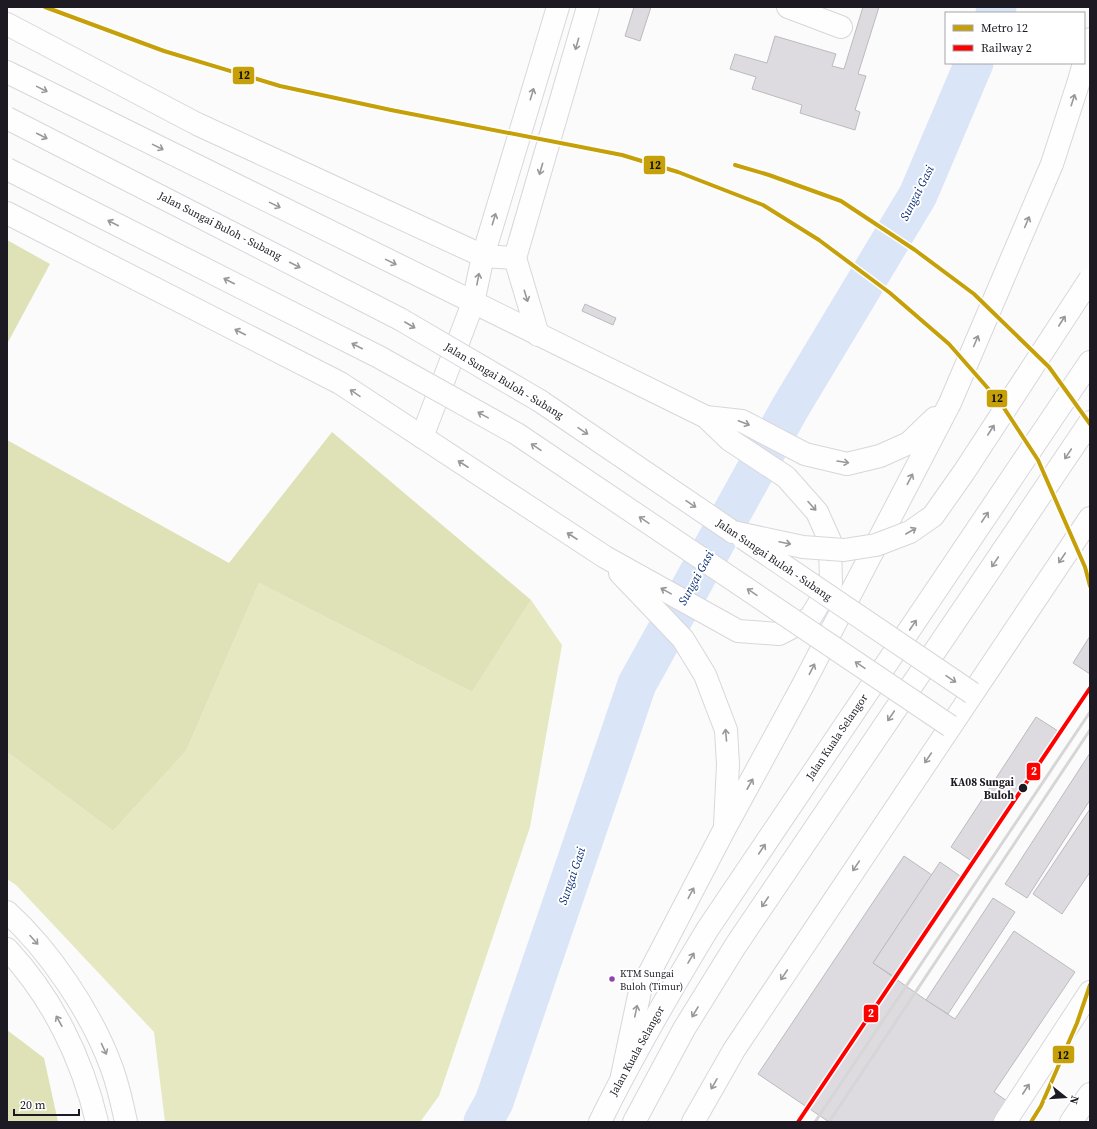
<svg xmlns="http://www.w3.org/2000/svg" width="1097" height="1129" font-family="'Source Serif 4',serif">
<style>
.green{fill:#e6e8c1}
.forest{fill:#dfe1b6}
.lines{fill:none;stroke-linecap:round;stroke-linejoin:round}
.river{stroke:#dae5f7;stroke-width:39}
.building{fill:#dddbe0;stroke:#bbbabe}
.minor-casing{stroke:#d8d6db;stroke-width:24}
.highway-casing{stroke:#d8d6db;stroke-width:24}
.minor{stroke:#fefefe;stroke-width:22}
.highway{stroke:#fefefe;stroke-width:22}
.rail{stroke:#d6d6d7;stroke-width:3}
.highway-bridge-casing{stroke:#d8d6db;stroke-width:24;stroke-linecap:butt}
.highway-bridge{stroke:#fefefe;stroke-width:22}
.rail-1-casing{stroke:#fff;stroke-width:7}
.rail-1{stroke:#f00;stroke-width:4}
.metro-1-casing{stroke:#fff;stroke-width:7}
.metro-1{stroke:#c6a009;stroke-width:4}
.oneway{stroke:#99979b}
.stop-dot{fill:#1d1a23;stroke:#fff;stroke-width:1.5}
.bus-dot{fill:#8e44ad;stroke:#fff;stroke-width:1.5}
.labels{text-anchor:middle;dominant-baseline:central;stroke-width:4;stroke-linejoin:round;paint-order:stroke}
.bus-label{font-size:10px;fill:#1d1a23;stroke:#fff;text-anchor:start}
.street-label{font-size:11px;fill:#1d1a23;stroke:#fff}
.stop-label{font-size:11px;font-weight:bold;fill:#1d1a23;stroke:#fff;text-anchor:end}
.water-label{font-size:12px;font-style:italic;fill:#092e76;stroke:#fff}
.line-badge{stroke:#fff;stroke-width:1.5}
.badge-label{font-size:11px;text-anchor:middle;font-weight:bold;fill:#fff}
.pale-badge-label{font-size:11px;text-anchor:middle;font-weight:bold;fill:#111}
</style>
<rect width="100%" height="100%" fill="#fbfbfb"/>
<!-- green -->
<path class="green" d="M259 583 472 692 531 600 562 645 530 827 439 1096 420 1122H165L154 1032 16 885 7 879V752L113 831 186 751Z"/>
<!-- forest -->
<g class="forest">
<path d="M7 240 50 264 7 344Z"/>
<path d="M332 432 531 600 472 692 259 583 186 751 113 831 7 752V440L229 563Z"/>
<path d="M7 1030 44 1058 58 1122H7Z"/>
</g>
<g class="lines">
<!-- river -->
<g class="river">
<path d="M995 13 997 7"/>
<path d="M483 1122 494 1102 637 684 790 408 918 195 974 63"/>
</g>
</g>
<!-- building -->
<g class="building">
<path d="M634 7H651L640 41 625 36Z"/>
<path d="M863 7H879L858 74 866 76 855 110 860 112 855 130 800 113 802 105 752 89 756 77 730 69 735 54 767 63 775 36 836 54 832 66 844 69Z"/>
<path d="M585 304 616 318 613 325 582 311Z"/>
<path d="M1090 636V674L1073 663Z"/>
<path d="M1036 717 1058 731 973 862 951 847Z"/>
<path d="M1090 753V800L1027 898 1005 884Z"/>
<path d="M1090 809V872L1062 914 1033 894Z"/>
<path d="M904 856 932 875 873 963 926 1000 955 1019 1014 931 1075 972 994 1092 1007 1101 993 1122H829L758 1074Z"/>
<path d="M940 862 963 878 896 978 873 963Z"/>
<path d="M993 898 1015 912 948 1014 926 1000Z"/>
</g>
<g class="lines">
<!-- minor casing -->
<g class="minor-casing">
<g id="minor">
<path d="M788 7 841 27"/>
<path d="M7 24 197 124 483 256 515 258"/>
<path d="M538 335 515 258 588 7"/>
<path d="M422 437 473 303 483 256 558 7"/>
<path d="M1005 1122 1090 992"/>
<path d="M1071 1122 1090 1094"/>
</g>
</g>
<!-- highway casing -->
<g class="highway-casing">
<g id="highway">
<path d="M1084 62 1090 39"/>
<path d="M7 72 706 417 730 440 786 477 817 512 830 541 831 584 810 618 779 634 738 631 605 557 340 383 7 213"/>
<path d="M540 401 733 532"/>
<path d="M706 417 742 421 805 454 847 464 880 456 909 443 935 418"/>
<path d="M620 573 683 639 705 675 726 730 728 764 725 825"/>
<path d="M7 912C49 950 91 1012 111 1066 118 1084 122 1103 126 1122"/>
<path d="M7 949C52 997 82 1058 97 1122"/>
<path d="M622 1076 640 991 724 830 803 685 950 403 1052 164 1078 84 1084 63"/>
<path d="M600 1122C632 1056 669 993 707 930L1090 362"/>
<path d="M634 1122 684 1029 736 945 1090 422"/>
<path d="M693 1122 734 1050 1090 518"/>
</g>
</g>
<!-- minor -->
<use href="#minor" class="minor"/>
<!-- highway -->
<use href="#highway" class="highway"/>
<!-- rail -->
<g class="rail">
<path d="M815 1122 1090 712"/>
<path d="M829 1122 1090 730"/>
</g>
<!-- highway-bridge casing -->
<g class="highway-bridge-casing">
<g id="highway-bridge">
<path d="M7 118 400 319 540 401"/>
<path d="M7 169 379 357 517 434 950 726"/>
<path d="M733 532 803 547 844 550 876 545 910 532 933 516 964 472 1090 279"/>
<path d="M743 538 972 693"/>
</g>
</g>
<!-- highway-bridge -->
<use href="#highway-bridge" class="highway-bridge"/>
<!-- rail-1 casing -->
<g class="rail-1-casing">
<path id="rail-1" d="M798 1122 1090 688"/>
</g>
<!-- rail-1 -->
<use href="#rail-1" class="rail-1"/>
<!-- metro-1 casing -->
<g class="metro-1-casing">
<g id="metro-1">
<path d="M45 7 164 51 280 86 391 110 622 155 678 172 763 205 819 240 890 293 949 344 1000 402 1038 460 1085 567 1090 586"/>
<path d="M735 165 769 175 841 201 915 250 974 294 1049 367 1090 424"/>
<path d="M1031 1122 1041 1106 1077 1023 1090 985"/>
</g>
</g>
<!-- metro-1 -->
<use href="#metro-1" class="metro-1"/>
</g>
<!-- one-way arrows -->
<defs><path id="oneway-shaft" d="M-6 0H5M1.5-3L5.5 0L1.5 3" fill="none" stroke-width="1.6" stroke-linecap="round" stroke-linejoin="round"/></defs>
<g class="oneway">
<use href="#oneway-shaft" transform="translate(577 44) rotate(106)"/>
<use href="#oneway-shaft" transform="translate(42 89) rotate(26)"/>
<use href="#oneway-shaft" transform="translate(532 94) rotate(-73)"/>
<use href="#oneway-shaft" transform="translate(1073 100) rotate(-72)"/>
<use href="#oneway-shaft" transform="translate(42 136) rotate(27)"/>
<use href="#oneway-shaft" transform="translate(158 147) rotate(26)"/>
<use href="#oneway-shaft" transform="translate(541 169) rotate(106)"/>
<use href="#oneway-shaft" transform="translate(275 205) rotate(26)"/>
<use href="#oneway-shaft" transform="translate(494 219) rotate(-73)"/>
<use href="#oneway-shaft" transform="translate(1027 222) rotate(-67)"/>
<use href="#oneway-shaft" transform="translate(113 223) rotate(-153)"/>
<use href="#oneway-shaft" transform="translate(391 262) rotate(26)"/>
<use href="#oneway-shaft" transform="translate(295 265) rotate(27)"/>
<use href="#oneway-shaft" transform="translate(478 279) rotate(-79)"/>
<use href="#oneway-shaft" transform="translate(229 281) rotate(-153)"/>
<use href="#oneway-shaft" transform="translate(526 296) rotate(73)"/>
<use href="#oneway-shaft" transform="translate(1062 321) rotate(-57)"/>
<use href="#oneway-shaft" transform="translate(410 325) rotate(30)"/>
<use href="#oneway-shaft" transform="translate(240 332) rotate(-153)"/>
<use href="#oneway-shaft" transform="translate(976 341) rotate(-67)"/>
<use href="#oneway-shaft" transform="translate(357 346) rotate(-153)"/>
<use href="#oneway-shaft" transform="translate(355 393) rotate(-146)"/>
<use href="#oneway-shaft" transform="translate(483 415) rotate(-151)"/>
<use href="#oneway-shaft" transform="translate(744 423) rotate(21)"/>
<use href="#oneway-shaft" transform="translate(991 430) rotate(-57)"/>
<use href="#oneway-shaft" transform="translate(583 431) rotate(34)"/>
<use href="#oneway-shaft" transform="translate(536 447) rotate(-146)"/>
<use href="#oneway-shaft" transform="translate(1068 454) rotate(124)"/>
<use href="#oneway-shaft" transform="translate(843 462) rotate(9)"/>
<use href="#oneway-shaft" transform="translate(463 464) rotate(-147)"/>
<use href="#oneway-shaft" transform="translate(910 479) rotate(-63)"/>
<use href="#oneway-shaft" transform="translate(691 504) rotate(34)"/>
<use href="#oneway-shaft" transform="translate(812 506) rotate(48)"/>
<use href="#oneway-shaft" transform="translate(985 517) rotate(-56)"/>
<use href="#oneway-shaft" transform="translate(644 520) rotate(-146)"/>
<use href="#oneway-shaft" transform="translate(911 531) rotate(-30)"/>
<use href="#oneway-shaft" transform="translate(572 536) rotate(-147)"/>
<use href="#oneway-shaft" transform="translate(785 543) rotate(12)"/>
<use href="#oneway-shaft" transform="translate(1062 558) rotate(124)"/>
<use href="#oneway-shaft" transform="translate(995 562) rotate(124)"/>
<use href="#oneway-shaft" transform="translate(666 591) rotate(-151)"/>
<use href="#oneway-shaft" transform="translate(752 592) rotate(-146)"/>
<use href="#oneway-shaft" transform="translate(913 625) rotate(-56)"/>
<use href="#oneway-shaft" transform="translate(860 665) rotate(-146)"/>
<use href="#oneway-shaft" transform="translate(812 669) rotate(-63)"/>
<use href="#oneway-shaft" transform="translate(951 679) rotate(34)"/>
<use href="#oneway-shaft" transform="translate(891 716) rotate(124)"/>
<use href="#oneway-shaft" transform="translate(726 735) rotate(-95)"/>
<use href="#oneway-shaft" transform="translate(928 758) rotate(124)"/>
<use href="#oneway-shaft" transform="translate(750 784) rotate(-61)"/>
<use href="#oneway-shaft" transform="translate(762 849) rotate(-56)"/>
<use href="#oneway-shaft" transform="translate(856 866) rotate(124)"/>
<use href="#oneway-shaft" transform="translate(691 893) rotate(-62)"/>
<use href="#oneway-shaft" transform="translate(765 902) rotate(124)"/>
<use href="#oneway-shaft" transform="translate(34 940) rotate(48)"/>
<use href="#oneway-shaft" transform="translate(691 958) rotate(-59)"/>
<use href="#oneway-shaft" transform="translate(784 975) rotate(124)"/>
<use href="#oneway-shaft" transform="translate(636 1011) rotate(-78)"/>
<use href="#oneway-shaft" transform="translate(695 1012) rotate(121)"/>
<use href="#oneway-shaft" transform="translate(59 1021) rotate(-119)"/>
<use href="#oneway-shaft" transform="translate(104 1049) rotate(65)"/>
<use href="#oneway-shaft" transform="translate(714 1084) rotate(120)"/>
<use href="#oneway-shaft" transform="translate(1026 1089) rotate(-57)"/>
</g>
<!-- markers -->
<circle class="stop-dot" cx="1023" cy="788" r="5"/>
<circle class="bus-dot" cx="612" cy="979" r="3.5"/>
<g class="labels">
<!-- bus labels -->
<g class="bus-label">
<text x="620" y="973">KTM Sungai<tspan x="620" dy="13">Buloh (Timur)</tspan></text>
</g>
<!-- street labels -->
<g class="street-label">
<text transform="translate(220 226) rotate(27)">Jalan Sungai Buloh - Subang</text>
<text transform="translate(504 381) rotate(31)">Jalan Sungai Buloh - Subang</text>
<text transform="translate(774 560) rotate(34)">Jalan Sungai Buloh - Subang</text>
<text transform="translate(837 737) rotate(-56)">Jalan Kuala Selangor</text>
<text transform="translate(637 1051) rotate(-61)">Jalan Kuala Selangor</text>
</g>
<!-- stop labels -->
<g class="stop-label">
<text x="1014" y="782">KA08 Sungai<tspan x="1014" dy="13">Buloh</tspan></text>
</g>
<!-- water labels -->
<g class="water-label">
<text transform="translate(917 193) rotate(-63)">Sungai Gasi</text>
<text transform="translate(696 578) rotate(-61)">Sungai Gasi</text>
<text transform="translate(572 876) rotate(-71)">Sungai Gasi</text>
</g>
</g>
<g class="line-badge">
<rect x="232" y="66" width="23" height="19" rx="4" fill="#c6a009"/>
<rect x="643" y="155" width="23" height="20" rx="4" fill="#c6a009"/>
<rect x="986" y="389" width="22" height="19" rx="4" fill="#c6a009"/>
<rect x="1026" y="762" width="15" height="19" rx="4" fill="#f00"/>
<rect x="863" y="1004" width="16" height="19" rx="4" fill="#f00"/>
<rect x="1052" y="1045" width="23" height="19" rx="4" fill="#c6a009"/>
</g>
<g class="badge-label">
<text x="1034" y="775">2</text>
<text x="871" y="1017">2</text>
</g>
<g class="pale-badge-label">
<text x="244" y="79">12</text>
<text x="655" y="169">12</text>
<text x="997" y="402">12</text>
<text x="1063" y="1059">12</text>
</g>
<!-- border -->
<rect width="1097" height="1129" fill="none" stroke="#1d1a23" stroke-width="16"/>
<!-- legend -->
<rect x="945" y="12" width="140" height="52" fill="#ffffff" stroke="#a5a3a7"/>
<rect x="953" y="25" width="20" height="6" fill="#c6a009" stroke="#a5a3a7"/>
<text x="981" y="32" font-size="12" fill="#1d1a23">Metro 12</text>
<rect x="953" y="45" width="20" height="6" fill="#ff0000" stroke="#a5a3a7"/>
<text x="981" y="52" font-size="12" fill="#1d1a23">Railway 2</text>
<!-- north arrow -->
<g transform="translate(1065 1097) rotate(107)" stroke="#ffffff" stroke-width="3" paint-order="stroke">
<path d="M0-3L7 15L0 10L-7 15Z" fill="#1d1a23"/>
<text y="-6" font-size="11" font-weight="bold" text-anchor="middle" fill="#1d1a23">N</text>
</g>
<!-- scale -->
<path d="M14 1109v6h65v-6" fill="none" stroke="#1d1a23" stroke-width="2"/>
<text x="20" y="1109" font-size="12" fill="#1d1a23" stroke="#ffffff" stroke-width="3" paint-order="stroke">20 m</text>
</svg>
